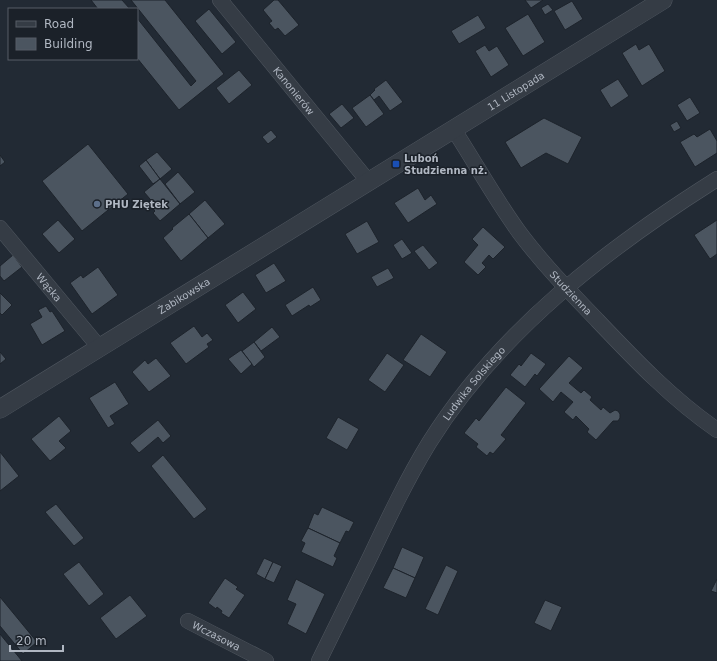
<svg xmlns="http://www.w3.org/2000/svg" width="717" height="661" font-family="'DejaVu Sans',sans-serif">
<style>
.building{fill:#4b5560;stroke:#1d232b}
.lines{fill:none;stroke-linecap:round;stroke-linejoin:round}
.minor-casing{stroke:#505760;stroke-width:16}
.tertiary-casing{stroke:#505760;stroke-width:19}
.minor{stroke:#353c45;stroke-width:15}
.tertiary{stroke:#353c45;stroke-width:18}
.transit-dot{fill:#1a4fb4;stroke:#1b2129;stroke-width:1.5}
.service-dot{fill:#5c6f8a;stroke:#1b2129;stroke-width:1.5}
.labels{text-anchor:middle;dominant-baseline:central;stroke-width:3;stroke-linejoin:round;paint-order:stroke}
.street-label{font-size:10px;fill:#b0b7c2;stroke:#1b2129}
.poi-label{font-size:10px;font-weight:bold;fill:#b0b7c2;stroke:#1b2129;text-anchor:start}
</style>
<rect width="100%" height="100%" fill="#222a34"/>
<!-- building -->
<g class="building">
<path d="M91 0H122L130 9H98Z"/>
<path d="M131 0H165L224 74 179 110 137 58V18L191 86 196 81Z"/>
<path d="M274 0H278L299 25 285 36 278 28 275 30 269 23 272 21 263 10Z"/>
<path d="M525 0H543L531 8Z"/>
<path d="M572 1 583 19 565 30 554 11Z"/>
<path d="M548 4 553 10 545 15 541 8Z"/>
<path d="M209 9 236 42 222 54 195 21Z"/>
<path d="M528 14 545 42 523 56 505 28Z"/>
<path d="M478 15 486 28 459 44 451 31Z"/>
<path d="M636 44 639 50 649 44 665 71 642 86 622 53Z"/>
<path d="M485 45 489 51 497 46 509 65 491 77 475 51Z"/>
<path d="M239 70 252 85 229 104 216 88Z"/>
<path d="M618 79 629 96 611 108 600 90Z"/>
<path d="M386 80 403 102 390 111 379 96 374 100 370 95 375 90 374 89Z"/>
<path d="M370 95 384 114 366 127 352 108Z"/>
<path d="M690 97 700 113 687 121 677 105Z"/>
<path d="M342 104 354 118 341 128 329 114Z"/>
<path d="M544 118 582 137 568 164 546 153 521 168 505 142Z"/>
<path d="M677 121 681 128 674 132 670 125Z"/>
<path d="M710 129 717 141V153L695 167 680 142 694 134 697 137Z"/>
<path d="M271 130 277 137 268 144 262 137Z"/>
<path d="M88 144 128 194 82 231 42 181Z"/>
<path d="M157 152 172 169 160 179 146 160Z"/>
<path d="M0 155 5 162 0 166Z"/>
<path d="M146 160 160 179 153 184 139 166Z"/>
<path d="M178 172 195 192 180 204 165 184Z"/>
<path d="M160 179 180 204 160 221 153 213 155 211 153 209 156 206 144 192Z"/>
<path d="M418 188 425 200 431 195 437 204 408 223 394 203Z"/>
<path d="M205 200 225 224 208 238 189 214Z"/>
<path d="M189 214 208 238 181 261 163 238 173 229 172 228Z"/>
<path d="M58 220 75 239 59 253 42 234Z"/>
<path d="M717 220V254L710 259 694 235Z"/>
<path d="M367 221 379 242 357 254 345 234Z"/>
<path d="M483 227 505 247 493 259 489 255 482 263 486 267 478 275 464 262 478 245 472 239Z"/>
<path d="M402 239 412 253 402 259 393 245Z"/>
<path d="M423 245 438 263 429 270 414 251Z"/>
<path d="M13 255 22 267 4 281 0 276V266Z"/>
<path d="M274 263 286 281 266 293 255 275Z"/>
<path d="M98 267 118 295 92 314 70 283 81 275 83 278Z"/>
<path d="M388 268 394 278 377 287 371 277Z"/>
<path d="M313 287 321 300 310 307 309 305 292 316 285 305Z"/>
<path d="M243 292 256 309 238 323 225 305Z"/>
<path d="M0 293 12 305 2 315 0 313Z"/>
<path d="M46 306 50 312 52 311 65 331 42 345 30 324 42 317 38 310Z"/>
<path d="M194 326 202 337 207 333 213 340 207 344 209 347 186 364 170 343Z"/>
<path d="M272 327 280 337 261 351 254 342Z"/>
<path d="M421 334 447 352 430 377 403 360Z"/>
<path d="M254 342 265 357 254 367 242 351Z"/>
<path d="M241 350 252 364 241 374 228 359Z"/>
<path d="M0 352 6 359 0 364Z"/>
<path d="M387 353 404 365 385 392 368 380Z"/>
<path d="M531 353 546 364 537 376 535 374 525 387 510 375 519 364 521 366Z"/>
<path d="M569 356 583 368 569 383 581 393 584 390 592 397 590 400 601 410 603 407 610 413 615 410 618 411 620 414V418L618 421H613L596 440 587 432 589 429 576 416 573 420 564 412 573 402 561 392 553 402 539 389Z"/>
<path d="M156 358 171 376 149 392 132 372 145 360 148 364Z"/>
<path d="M115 382 129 404 110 416 115 424 108 428 89 398Z"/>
<path d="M506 387 526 403 501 435 506 439 493 454 490 452 487 456 476 447 478 444 464 433 476 418 479 421Z"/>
<path d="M59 416 71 431 59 441 66 448 50 461 31 439Z"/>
<path d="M338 417 359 429 347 450 326 438Z"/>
<path d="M158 420 171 436 163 443 158 437 139 453 130 443Z"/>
<path d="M0 452 19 476 0 491Z"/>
<path d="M163 455 207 509 194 519 151 466Z"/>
<path d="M56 504 84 538 74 546 45 512Z"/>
<path d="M322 507 354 522 349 532 346 531 340 543 308 528 314 513 318 515Z"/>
<path d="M308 528 340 543 334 556 337 558 333 567 301 552 305 543 301 541Z"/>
<path d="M402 547 424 557 415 578 393 568Z"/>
<path d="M264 558 273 562 265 579 256 574Z"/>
<path d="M79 562 104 594 89 606 63 574Z"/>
<path d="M273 562 282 566 274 583 265 579Z"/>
<path d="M446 565 458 571 438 615 425 609Z"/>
<path d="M393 568 415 578 406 598 383 588Z"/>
<path d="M225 578 238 587 236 589 245 595 229 618 221 613 222 611 217 607 216 609 208 603Z"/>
<path d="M296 579 325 594 306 634 287 624 296 604 287 600Z"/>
<path d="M717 579V593L711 591Z"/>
<path d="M130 595 147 616 116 639 100 618Z"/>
<path d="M0 597 37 642 23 654 0 626Z"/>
<path d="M545 600 562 607 551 631 534 623Z"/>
<path d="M0 634 22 661H0Z"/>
</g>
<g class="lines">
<!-- minor casing -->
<g class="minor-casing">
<g id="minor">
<path id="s1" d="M220 0 368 181"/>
<path id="s2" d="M454 130C476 164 495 199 519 232 542 263 570 292 597 320 635 360 672 399 717 430"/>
<path id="s3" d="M0 228 99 347"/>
<path id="s4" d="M188 621 266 661"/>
<path id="s5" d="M319 661C336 626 354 590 371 555 389 517 407 479 429 443 499 331 606 249 717 179"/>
</g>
</g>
<!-- tertiary casing -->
<g class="tertiary-casing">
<g id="tertiary">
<path id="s6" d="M0 409 663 0"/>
</g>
</g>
<!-- minor -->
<use href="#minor" class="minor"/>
<!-- tertiary -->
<use href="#tertiary" class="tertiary"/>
</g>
<!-- markers -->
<rect class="transit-dot" x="392" y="160" width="8" height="8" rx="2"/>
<circle class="service-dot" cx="97" cy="204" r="4"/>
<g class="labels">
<!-- street labels -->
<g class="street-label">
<text stroke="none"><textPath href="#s1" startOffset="117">Kanonierów</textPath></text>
<text stroke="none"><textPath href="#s6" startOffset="606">11 Listopada</textPath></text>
<text stroke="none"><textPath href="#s3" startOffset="77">Wąska</textPath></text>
<text stroke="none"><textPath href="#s2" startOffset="201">Studzienna</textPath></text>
<text stroke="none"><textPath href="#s6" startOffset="216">Żabikowska</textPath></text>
<text stroke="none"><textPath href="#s5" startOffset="319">Ludwika Solskiego</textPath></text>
<text stroke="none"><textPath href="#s4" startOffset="32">Wczasowa</textPath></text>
</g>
<!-- poi labels -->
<g class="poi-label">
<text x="404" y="158">Luboń<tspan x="404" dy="12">Studzienna nż.</tspan></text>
<text x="105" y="204">PHU Ziętek</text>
</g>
</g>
<!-- legend -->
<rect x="8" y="8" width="130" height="52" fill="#1b2129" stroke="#575d66"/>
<rect x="16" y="21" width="20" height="6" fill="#353c45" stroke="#575d66"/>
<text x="44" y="28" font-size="12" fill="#b0b7c2">Road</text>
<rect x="16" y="38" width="20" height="12" fill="#4b5560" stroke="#575d66"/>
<text x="44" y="48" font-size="12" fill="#b0b7c2">Building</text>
<!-- scale -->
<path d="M10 645v6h53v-6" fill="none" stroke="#b0b7c2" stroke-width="2"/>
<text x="16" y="645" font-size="12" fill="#b0b7c2" stroke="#1b2129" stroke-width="3" paint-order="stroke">20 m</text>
</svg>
